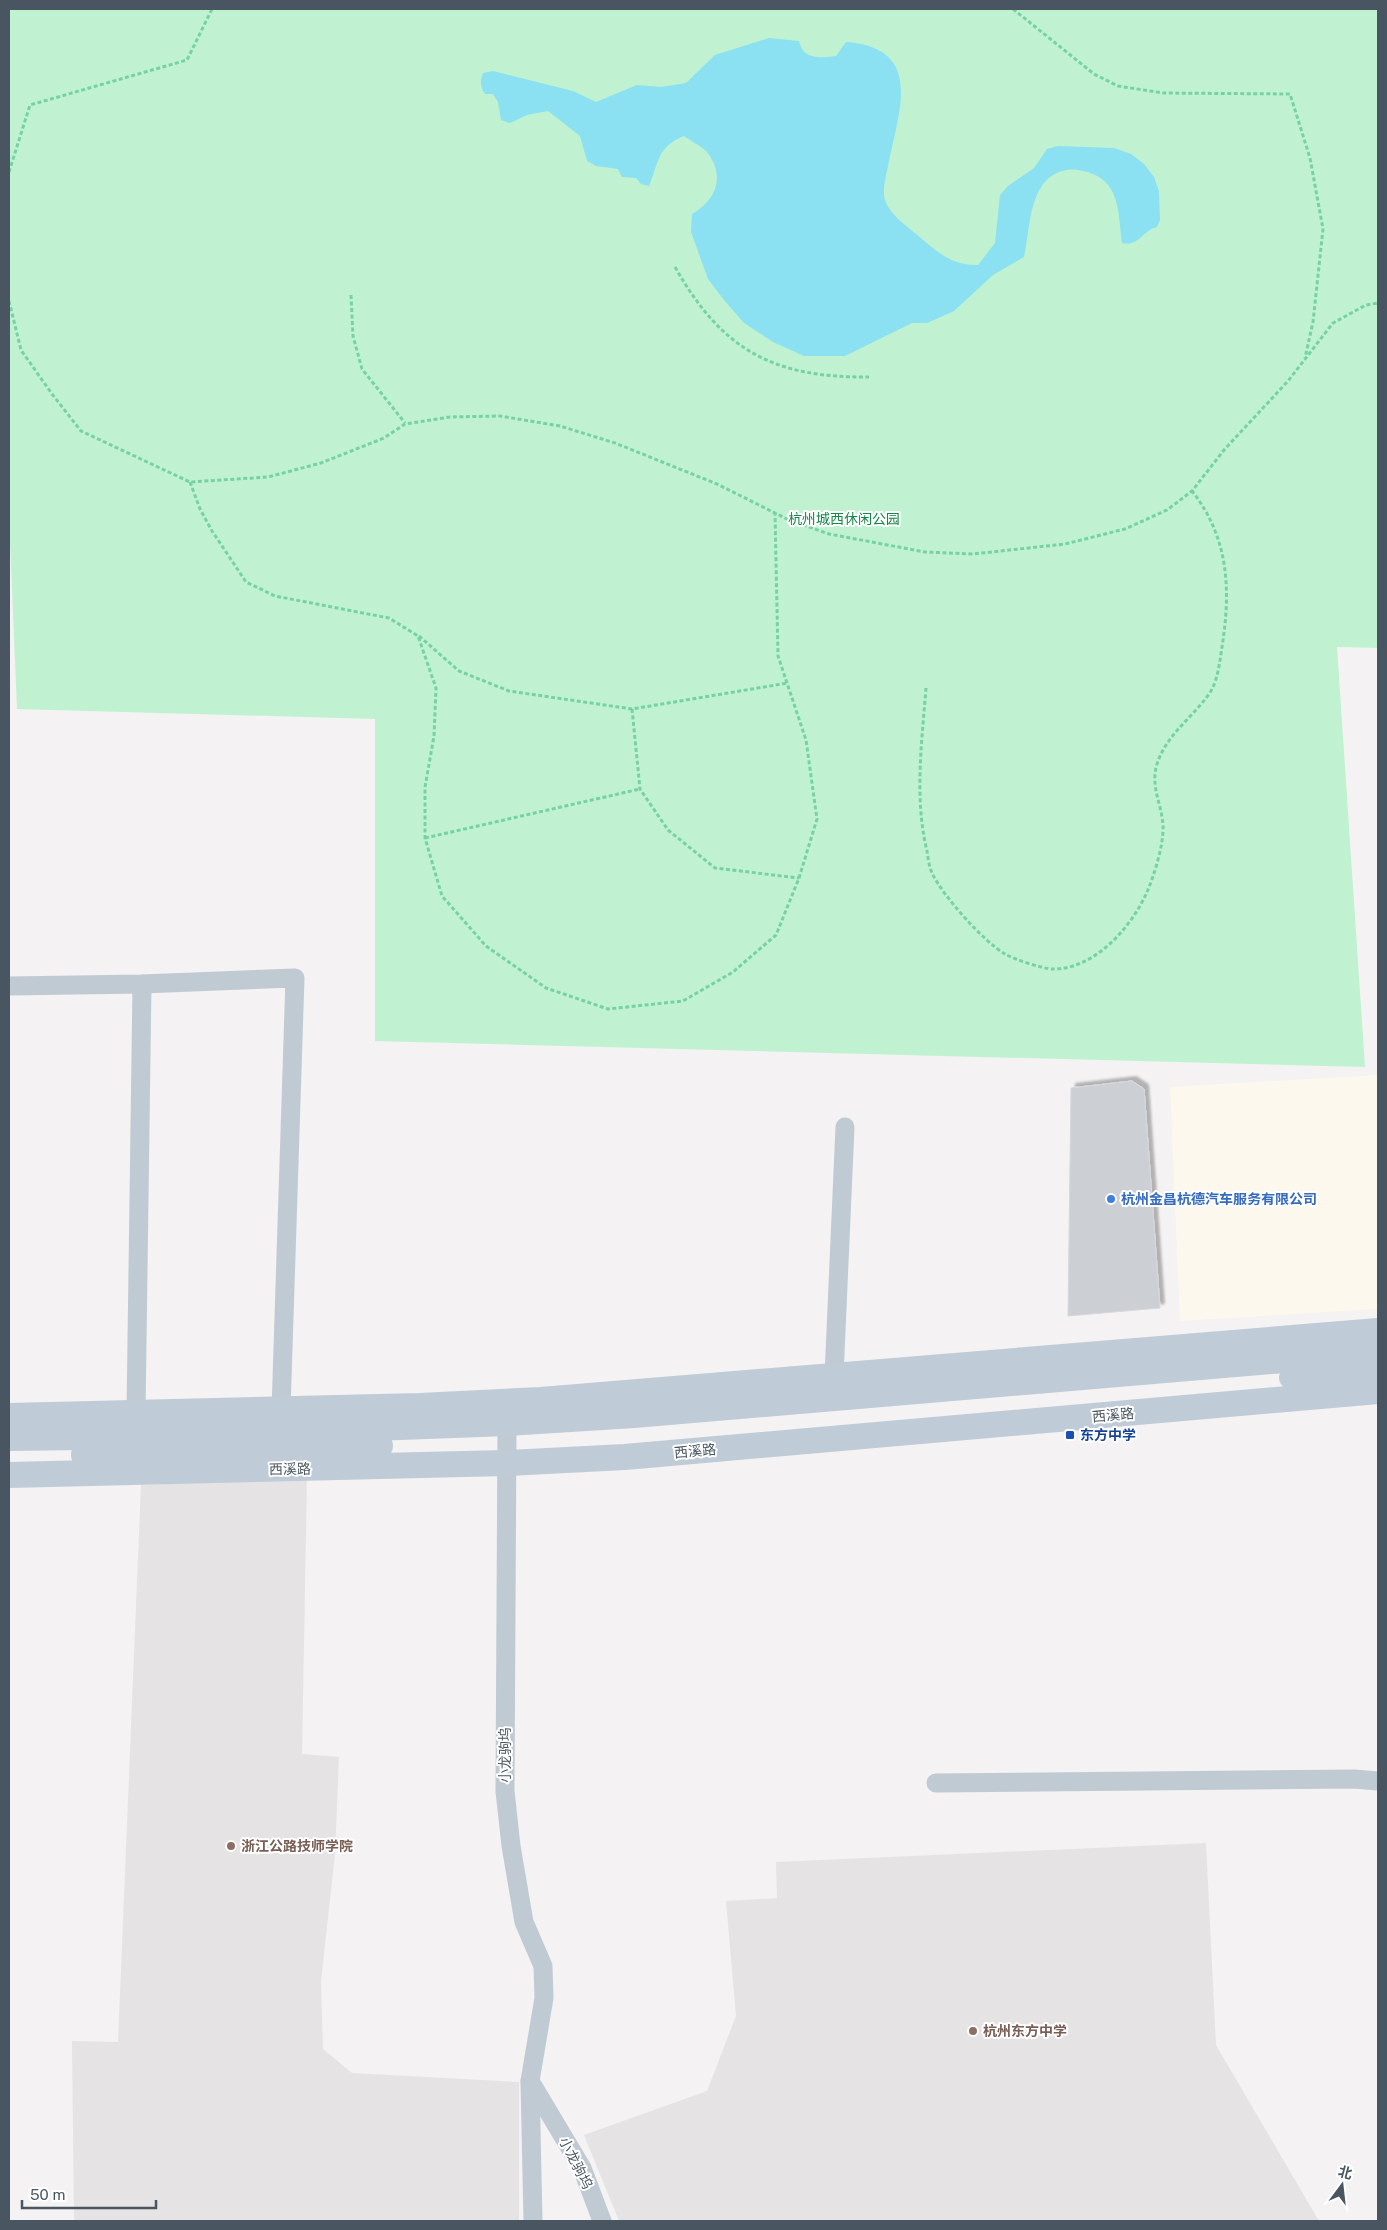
<svg xmlns="http://www.w3.org/2000/svg" width="1387" height="2230" font-family="'Public Sans','Noto Sans SC',sans-serif">
<style>
.commercial{fill:#fdf8ed}
.education{fill:#e5e3e4}
.green{fill:#c0f2d1}
.water{fill:#8be0f1}
.building{fill:#cccfd4;stroke:#d6d8de;filter:url(#shadow)}
.lines{fill:none;stroke-linecap:round;stroke-linejoin:round}
.path{stroke:#76d3a1;stroke-width:3;stroke-dasharray:4 2.5;stroke-linecap:butt}
.street{stroke:#c0cad2;stroke-width:19}
.secondary{stroke:#bfcbd6;stroke-width:26}
.shop-dot{fill:#3f7fe0;stroke:#fff;stroke-width:2}
.transit-dot{fill:#1a4fb4;stroke:#fff;stroke-width:2}
.education-dot{fill:#8d6e63;stroke:#fff;stroke-width:2}
.labels{text-anchor:middle;dominant-baseline:central;stroke-width:4;stroke-linejoin:round;paint-order:stroke}
.park-label{font-size:14px;fill:#138848;stroke:#fff}
.shop-label{font-size:14px;font-weight:bold;fill:#366cbe;stroke:#fff;text-anchor:start}
.street-label{font-size:14px;fill:#495661;stroke:#fff}
.transit-label{font-size:14px;font-weight:bold;fill:#164399;stroke:#fff;text-anchor:start}
.education-label{font-size:14px;font-weight:bold;fill:#785e54;stroke:#fff;text-anchor:start}
</style>
<defs>
<filter id="shadow"><feDropShadow dx="4.5" dy="-4.5" stdDeviation="1" flood-color="#0004"/></filter>
</defs>
<rect width="100%" height="100%" fill="#f4f2f2"/>
<!-- commercial -->
<path class="commercial" d="M1378 1075V1309L1180 1321 1170 1087Z"/>
<!-- education -->
<g class="education">
<path d="M307 1478 302 1754 339 1757 335 1854 321 1981 323 2049 352 2073 519 2082V2221H74L72 2041 118 2042 141 1485Z"/>
<path d="M1206 1843 1216 2045 1319 2221H619L584 2135 707 2091 736 2016 726 1901 777 1898 776 1862Z"/>
</g>
<!-- green -->
<path class="green" d="M9 9H1378V648L1337 647 1365 1067 375 1041V719L17 709 9 518Z"/>
<!-- water -->
<path class="water" d="M769 38 799 41C803 60 820 58 836 56L846 42C926 48 898 113 888 166 886 176 882 190 885 200 890 216 910 228 922 239 939 254 955 266 978 265L995 243 1000 195 1008 186 1034 168 1047 149 1058 146 1114 148 1131 154 1144 164 1154 177 1159 191 1160 220 1157 227C1143 230 1139 247 1122 243 1118 208 1120 176 1078 170 1065 168 1052 173 1044 183 1029 202 1029 234 1024 257L993 275 954 311 927 323H912L845 356H804L773 342 744 323 724 300 708 279 691 232 692 214C716 200 726 177 707 152 701 146 691 141 684 136 657 147 659 162 649 186L641 184 636 178 622 177 618 169 596 166 587 161 580 136 548 111 527 115 510 123 501 120 498 102 493 94H485C480 87 480 81 483 73L493 71 573 91 596 102 637 85 661 87 686 83 715 55Z"/>
<!-- building -->
<path class="building" d="M1132 1081 1144 1089 1160 1308 1068 1316 1071 1088Z"/>
<g class="lines">
<!-- path -->
<g class="path">
<path d="M1013 9 1094 74 1118 86 1163 93 1290 94 1310 158 1323 229 1313 322 1305 358"/>
<path d="M9 172 30 105 187 60 212 9"/>
<path d="M675 267C722 350 773 378 869 377"/>
<path d="M351 295 353 336 362 369 405 423"/>
<path d="M9 301 21 350 52 394 81 431 190 482 268 477 321 463 384 438 405 424 450 417 500 416 560 426 615 443 717 484 789 520 829 534 925 552 973 554 1065 544 1125 529 1167 510 1192 491 1224 450 1288 381 1333 323 1366 305 1378 303"/>
<path d="M190 482 200 509 212 531 246 582 275 596 389 618 418 636 436 688 434 736 425 787V838L442 896 486 946 546 988 608 1009 683 1001 733 972 776 935 799 878 817 819 806 740 778 656 775 513"/>
<path d="M419 636 459 671 509 691 632 709 788 683"/>
<path d="M926 688C922 741 914 798 927 851 928 858 929 866 932 873 943 896 983 941 1005 954 1013 959 1044 969 1052 969 1094 970 1131 928 1147 892 1154 876 1164 844 1163 826 1162 804 1150 787 1157 764 1167 733 1194 717 1211 691 1218 679 1220 660 1222 647 1231 590 1229 538 1192 491"/>
<path d="M632 709 640 789 668 830 715 868 799 878"/>
<path d="M425 838 640 789"/>
</g>
<!-- street -->
<g class="street">
<path d="M9 986 142 984 295 978 281 1410"/>
<path d="M834 1376 845 1127"/>
<path d="M136 1413 142 984"/>
<path d="M507 1423 505 1791 511 1846 524 1922 543 1966 544 1998 530 2081 582 2168 602 2221"/>
<path d="M936 1783 1354 1779 1378 1781"/>
<path d="M530 2082 533 2221"/>
</g>
<!-- secondary -->
<g class="secondary">
<path d="M1292 1377 1378 1371"/>
<path d="M9 1416 420 1406 541 1400 1378 1331"/>
<path d="M9 1438 156 1436 507 1423 634 1415 1378 1352"/>
<path d="M84 1455 380 1446"/>
<path d="M9 1475 506 1463 625 1457 1378 1391"/>
</g>
</g>
<!-- markers -->
<circle class="shop-dot" cx="1111" cy="1199" r="5"/>
<rect class="transit-dot" x="1065" y="1430" width="10" height="10" rx="2.5"/>
<g class="education-dot">
<circle cx="231" cy="1846" r="5"/>
<circle cx="973" cy="2031" r="5"/>
</g>
<g class="labels">
<!-- park labels -->
<g class="park-label">
<text x="844" y="519">杭州城西休闲公园</text>
</g>
<!-- shop labels -->
<g class="shop-label">
<text x="1121" y="1199">杭州金昌杭德汽车服务有限公司</text>
</g>
<!-- street labels -->
<g class="street-label">
<text transform="translate(1113 1415) rotate(-5)">西溪路</text>
<text transform="translate(695 1451) rotate(-5)">西溪路</text>
<text transform="translate(290 1469) rotate(-1)">西溪路</text>
<text transform="translate(505 1755) rotate(-90)">小龙驹坞</text>
<text transform="translate(576 2163) rotate(63)">小龙驹坞</text>
</g>
<!-- transit labels -->
<g class="transit-label">
<text x="1080" y="1435">东方中学</text>
</g>
<!-- education labels -->
<g class="education-label">
<text x="241" y="1846">浙江公路技师学院</text>
<text x="983" y="2031">杭州东方中学</text>
</g>
</g>
<!-- border -->
<rect width="1387" height="2230" fill="none" stroke="#495661" stroke-width="20"/>
<!-- north arrow -->
<g transform="translate(1342 2185) rotate(15)" stroke="#ffffff" stroke-width="4" paint-order="stroke">
<path d="M0-4L9 19L0 12L-9 19Z" fill="#495661"/>
<text y="-8" font-size="14" font-weight="bold" text-anchor="middle" fill="#495661">北</text>
</g>
<!-- scale -->
<path d="M22 2200v8h134v-8" fill="none" stroke="#495661" stroke-width="2.5"/>
<text x="30" y="2200" font-size="15" fill="#495661" stroke="#ffffff" stroke-width="4" paint-order="stroke">50 m</text>
</svg>
